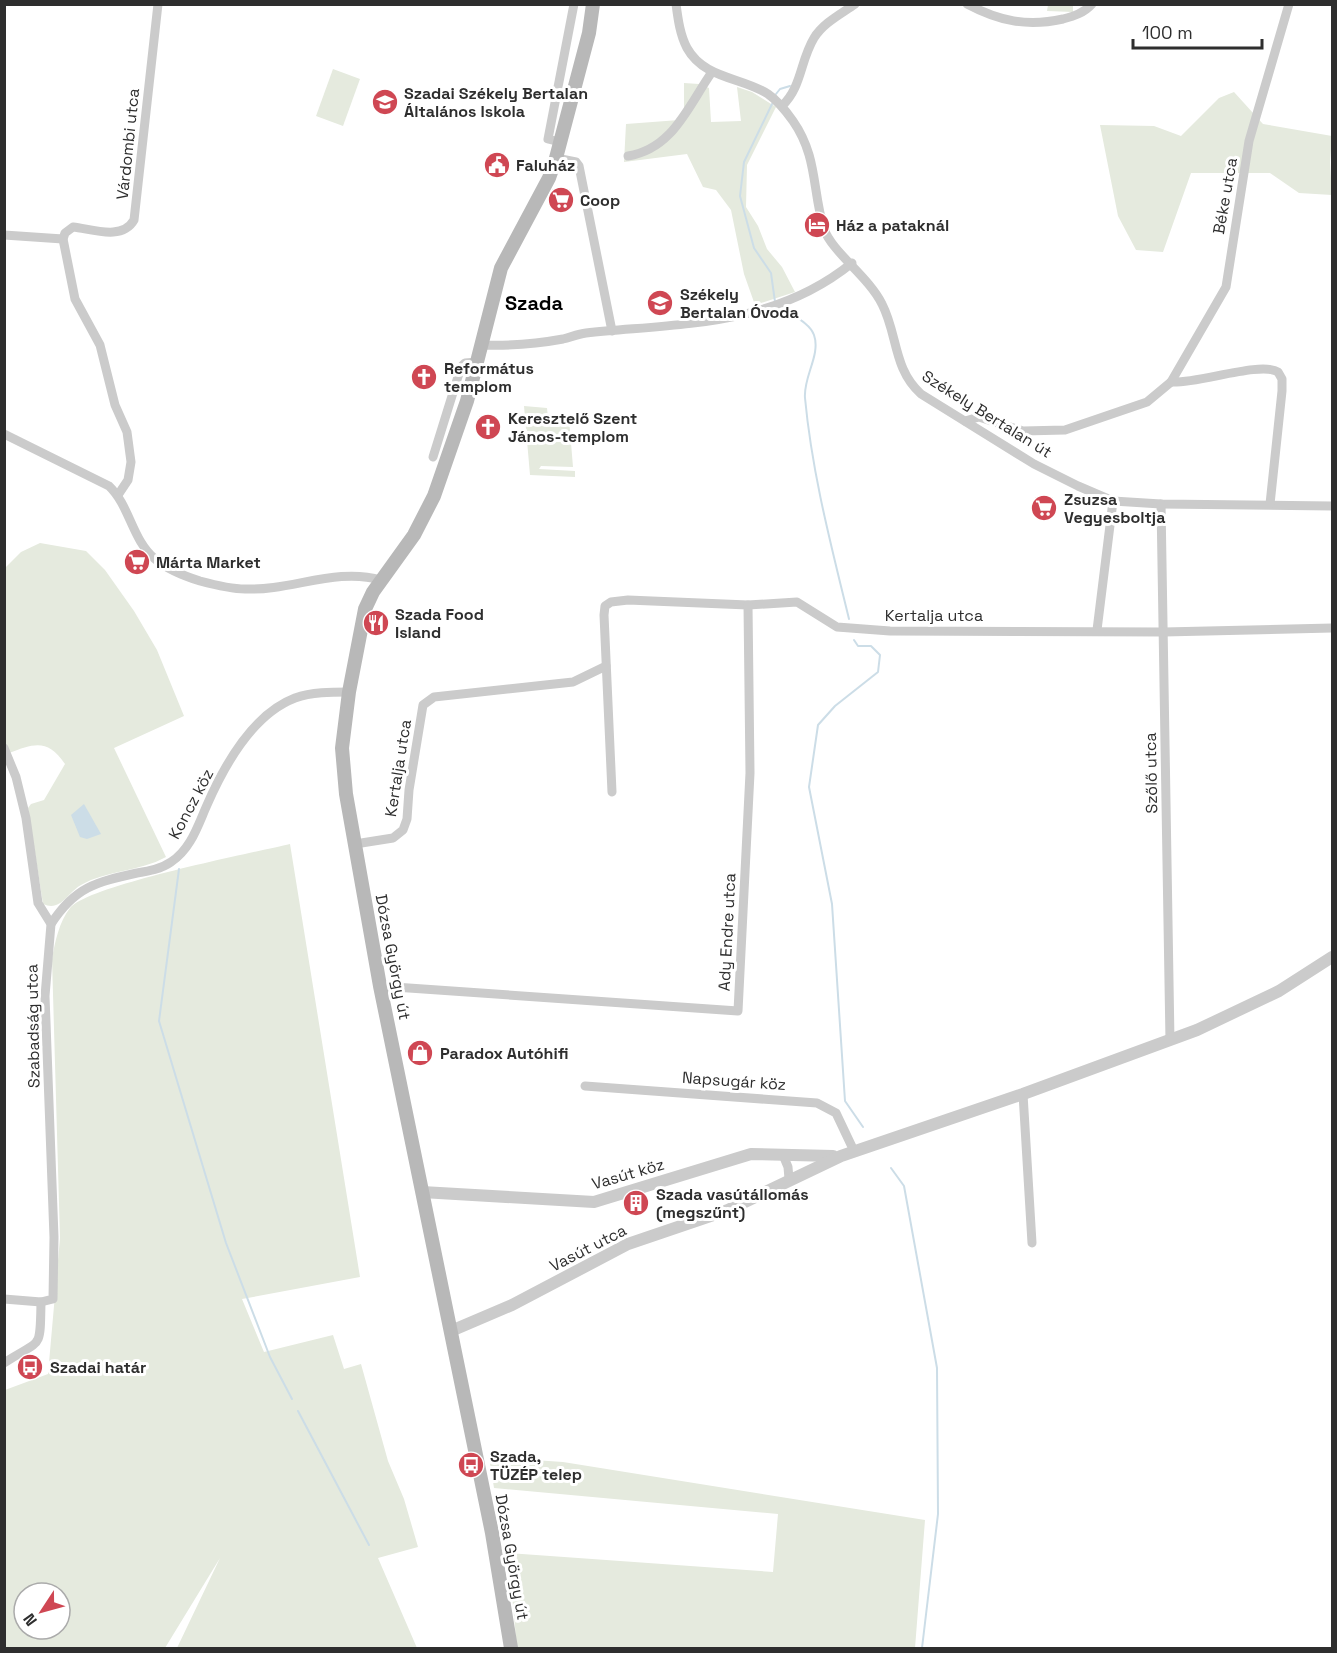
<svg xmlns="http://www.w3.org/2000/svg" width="1337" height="1653" font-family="'Space Grotesk',sans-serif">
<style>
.green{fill:#e5eade;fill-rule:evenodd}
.water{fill:#ccdde7}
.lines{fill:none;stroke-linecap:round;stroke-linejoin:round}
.stream{stroke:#ccdde7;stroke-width:2}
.minor{stroke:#cbcbcb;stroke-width:9}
.tertiary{stroke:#cbcbcb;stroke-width:12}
.secondary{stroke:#b8b8b8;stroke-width:14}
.labels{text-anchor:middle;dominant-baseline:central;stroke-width:6;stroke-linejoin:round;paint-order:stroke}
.poi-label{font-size:16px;font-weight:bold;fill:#2e2e2e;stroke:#fff;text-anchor:start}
.street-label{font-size:16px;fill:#2e2e2e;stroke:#fff}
.quarter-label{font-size:20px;font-weight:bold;fill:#000;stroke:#fff}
</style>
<rect width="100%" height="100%" fill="#fff"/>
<!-- green -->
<g class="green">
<path d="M1048 5H1073V12L1047 11Z"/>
<path d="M333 69 360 79 343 126 316 116Z"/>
<path d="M684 83 699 84 709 88 711 122 741 121 737 87 752 92 776 107 747 165 746 207 758 226 767 249 782 267 795 292 755 305 744 274 731 210 716 190 703 187 687 154 624 162 626 124 679 120 684 114Z"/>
<path d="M1234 92 1263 124 1332 136 1330 162 1332 195 1299 193 1270 173H1191L1163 252 1136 250 1118 216 1100 125 1154 126 1181 136 1219 98Z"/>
<path d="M524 406 547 408 548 418 569 419 573 467 541 466 539 469 575 471V477L530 475Z"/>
<path d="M40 543 86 551 105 570 134 611 157 650 184 716 114 748 166 857C139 872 107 870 81 885 67 893 61 912 43 904L28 808 31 804 44 800 65 764C48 739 35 743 9 753L5 744 4 569 21 552Z"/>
<path d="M290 844 360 1277 242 1299 264 1352 333 1335 344 1369 361 1364 388 1461 404 1499 418 1547 378 1558 417 1648H177L220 1558 165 1648H5V1390L48 1374 60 1238 52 959C55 942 59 922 70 908 89 885 252 853 290 844ZM24 1593H60V1629H24Z"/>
<path d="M489 1457 563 1462 925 1520 915 1648H517L508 1553 773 1572 778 1514 494 1488Z"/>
</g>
<!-- water -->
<path class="water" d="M84 804 101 834 87 839 80 837 71 815Z"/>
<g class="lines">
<!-- stream -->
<g class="stream">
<path d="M776 94 780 89 790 86"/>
<path d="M772 104 744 162 740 196 754 248 771 273 775 302"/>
<path d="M779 306C789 315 809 321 814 335 821 355 803 377 805 398 812 473 831 545 849 619"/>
<path d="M854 640 858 646H871L880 655 878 672 835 706 818 725 809 787 832 904 845 1101 863 1127"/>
<path d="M179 869 159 1021 226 1243 270 1357 292 1399"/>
<path d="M891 1168 904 1186 937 1368 938 1514 922 1648"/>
<path d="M298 1411 369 1545"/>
</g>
<!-- minor -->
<g class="minor">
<path d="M676 4C678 19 680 35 687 48 704 79 742 77 768 94 778 101 786 111 793 121 818 157 812 190 824 229 832 252 869 277 882 304 898 335 893 369 921 394L1034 464 1078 486 1113 501 1161 504 1332 506"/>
<path d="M967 4C999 21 1027 27 1063 19 1074 16 1084 13 1092 4"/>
<path d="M782 106C802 87 800 61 814 38 823 23 841 14 855 4"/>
<path d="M560 142 548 139 574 4"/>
<path d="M628 156C673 149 688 106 712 72"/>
<path d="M556 158 576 162 579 166 612 331"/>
<path d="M4 235 63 239"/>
<path d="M481 345C509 346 536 344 563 339 571 337 578 334 586 333 681 323 773 327 852 263"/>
<path d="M1171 382C1197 384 1261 361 1278 372L1282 379V391L1270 504"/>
<path d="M965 421 979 417 1023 431 1065 430 1147 402 1171 382 1226 287 1249 141 1289 4"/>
<path d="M4 434 109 486C130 506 132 540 155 559 168 570 184 576 200 581 215 585 230 589 245 589 291 591 336 567 381 580"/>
<path d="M433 457 461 367 465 363 477 362"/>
<path d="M118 495 128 480 131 462 127 432 115 405 100 345 75 299 63 239 65 233 73 227C92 229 122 241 134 220L158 4"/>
<path d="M1161 504 1170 1041"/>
<path d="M1097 630 1113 501"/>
<path d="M4 748 16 777 26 818 38 903 51 924 45 996 54 1237 53 1299 41 1302 4 1299"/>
<path d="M612 792 604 615 605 606 611 602 628 600 748 605 797 602 837 627 890 631 1164 632 1332 628"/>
<path d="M355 844 393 838 403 830 407 819 409 790 423 705 434 697 573 682 606 666"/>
<path d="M51 924C75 887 96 882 137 873 149 871 161 869 171 862 191 849 198 825 207 805 224 766 253 714 295 698 312 692 331 692 349 692"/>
<path d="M380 986 738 1011 750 773 748 605"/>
<path d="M585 1086 817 1103 836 1113 854 1151"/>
<path d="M1023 1094 1032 1243"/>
<path d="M783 1155 788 1167 789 1179"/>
<path d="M4 1363C42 1338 40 1352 41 1302"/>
</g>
<!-- tertiary -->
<g class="tertiary">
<path d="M422 1192 594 1202 751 1154 833 1156"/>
<path d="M451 1331 512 1305 628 1244 728 1210 841 1156 1023 1094 1197 1030 1279 991 1332 957"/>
</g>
<!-- secondary -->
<path class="secondary" d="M511 1648 492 1533 380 986 346 794 342 748 349 692 365 609 373 592 414 535 434 496 467 401 501 268 549 178 556 158 589 33 593 4"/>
</g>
<!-- icons -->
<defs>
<g id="school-disc" transform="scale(1.35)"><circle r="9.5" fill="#cf4753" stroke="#fff"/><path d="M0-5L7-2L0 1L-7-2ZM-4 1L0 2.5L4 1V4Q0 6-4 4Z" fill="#fff"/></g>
<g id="civic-disc" transform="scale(1.35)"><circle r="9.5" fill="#cf4753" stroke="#fff"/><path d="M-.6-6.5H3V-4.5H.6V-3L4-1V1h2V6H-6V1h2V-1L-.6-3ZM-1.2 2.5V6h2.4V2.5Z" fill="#fff"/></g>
<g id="supermarket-disc" transform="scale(1.35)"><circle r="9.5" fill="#cf4753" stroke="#fff"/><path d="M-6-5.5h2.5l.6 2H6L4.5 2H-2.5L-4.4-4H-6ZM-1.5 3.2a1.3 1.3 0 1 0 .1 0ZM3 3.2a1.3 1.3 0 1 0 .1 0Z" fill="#fff"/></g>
<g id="hotel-disc" transform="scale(1.35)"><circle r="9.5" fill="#cf4753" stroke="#fff"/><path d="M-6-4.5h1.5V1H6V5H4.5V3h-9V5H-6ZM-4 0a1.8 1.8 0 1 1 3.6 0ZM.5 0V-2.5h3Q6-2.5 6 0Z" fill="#fff"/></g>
<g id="church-disc" transform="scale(1.35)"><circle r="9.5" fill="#cf4753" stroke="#fff"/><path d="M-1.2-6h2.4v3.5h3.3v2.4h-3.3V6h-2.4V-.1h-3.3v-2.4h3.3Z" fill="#fff"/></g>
<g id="restaurant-disc" transform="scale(1.35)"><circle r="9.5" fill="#cf4753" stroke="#fff"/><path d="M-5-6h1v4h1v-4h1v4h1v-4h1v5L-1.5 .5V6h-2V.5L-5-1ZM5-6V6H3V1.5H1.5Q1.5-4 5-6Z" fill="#fff"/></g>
<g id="shop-disc" transform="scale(1.35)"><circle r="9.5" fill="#cf4753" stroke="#fff"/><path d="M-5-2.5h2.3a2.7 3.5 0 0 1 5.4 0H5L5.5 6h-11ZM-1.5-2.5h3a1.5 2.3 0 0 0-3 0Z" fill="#fff"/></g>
<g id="building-disc" transform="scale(1.35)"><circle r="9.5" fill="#cf4753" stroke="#fff"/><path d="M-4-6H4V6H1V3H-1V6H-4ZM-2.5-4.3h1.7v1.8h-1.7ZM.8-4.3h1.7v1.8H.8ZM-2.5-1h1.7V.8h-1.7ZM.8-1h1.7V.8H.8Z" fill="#fff"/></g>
<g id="bus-disc" transform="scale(1.35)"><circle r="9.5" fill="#cf4753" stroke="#fff"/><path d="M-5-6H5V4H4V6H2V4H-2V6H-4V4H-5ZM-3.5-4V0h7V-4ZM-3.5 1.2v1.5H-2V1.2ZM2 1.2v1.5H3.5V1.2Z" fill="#fff"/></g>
</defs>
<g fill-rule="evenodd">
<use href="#school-disc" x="385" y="102"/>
<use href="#civic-disc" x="497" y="165"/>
<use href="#supermarket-disc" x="561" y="200"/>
<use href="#hotel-disc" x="817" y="225"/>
<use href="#school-disc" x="660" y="303"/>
<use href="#church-disc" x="424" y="377"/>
<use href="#church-disc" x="488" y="427"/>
<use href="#supermarket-disc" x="1044" y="508"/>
<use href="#supermarket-disc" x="137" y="562"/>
<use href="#restaurant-disc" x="376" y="623"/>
<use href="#shop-disc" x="420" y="1053"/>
<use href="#building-disc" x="636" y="1203"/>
<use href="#bus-disc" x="30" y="1367"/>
<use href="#bus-disc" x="471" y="1465"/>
</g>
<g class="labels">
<!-- poi labels -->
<g class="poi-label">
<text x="404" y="93">Szadai Székely Bertalan<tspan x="404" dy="18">Általános Iskola</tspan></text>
<text x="516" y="165">Faluház</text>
<text x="580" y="200">Coop</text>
<text x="836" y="225">Ház a pataknál</text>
<text x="680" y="294">Székely<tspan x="680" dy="18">Bertalan Óvoda</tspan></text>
<text x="444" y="368">Református<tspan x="444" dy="18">templom</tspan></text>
<text x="508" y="418">Keresztelő Szent<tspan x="508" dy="18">János-templom</tspan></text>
<text x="1064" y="499">Zsuzsa<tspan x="1064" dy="18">Vegyesboltja</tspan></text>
<text x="156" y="562">Márta Market</text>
<text x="395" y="614">Szada Food<tspan x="395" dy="18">Island</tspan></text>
<text x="440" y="1053">Paradox Autóhifi</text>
<text x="656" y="1194">Szada vasútállomás<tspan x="656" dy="18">(megszűnt)</tspan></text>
<text x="50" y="1367">Szadai határ</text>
<text x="490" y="1456">Szada,<tspan x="490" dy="18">TÜZÉP telep</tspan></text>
</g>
<!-- street labels -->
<g class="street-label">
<text transform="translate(128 144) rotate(-84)">Várdombi utca</text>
<text transform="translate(1225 196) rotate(-80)">Béke utca</text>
<text transform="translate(987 414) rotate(32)">Székely Bertalan út</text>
<text x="934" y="615">Kertalja utca</text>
<text transform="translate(398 768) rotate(-81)">Kertalja utca</text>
<text transform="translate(1151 773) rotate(-91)">Szőlő utca</text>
<text transform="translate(191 804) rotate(-62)">Koncz köz</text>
<text transform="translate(727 932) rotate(-87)">Ady Endre utca</text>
<text transform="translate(393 957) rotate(79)">Dózsa György út</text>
<text transform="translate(33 1026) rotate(-91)">Szabadság utca</text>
<text transform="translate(734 1081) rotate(4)">Napsugár köz</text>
<text transform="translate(628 1174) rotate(-16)">Vasút köz</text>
<text transform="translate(588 1248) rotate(-27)">Vasút utca</text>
<text transform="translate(512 1557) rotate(80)">Dózsa György út</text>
</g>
<!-- quarter labels -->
<g class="quarter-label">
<text x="534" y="303">Szada</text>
</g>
</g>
<!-- border -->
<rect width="1337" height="1653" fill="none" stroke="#2e2e2e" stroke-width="12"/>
<!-- north arrow -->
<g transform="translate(42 1611) rotate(234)"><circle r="28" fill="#ffffff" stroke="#ababab" stroke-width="1.5"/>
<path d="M0-4.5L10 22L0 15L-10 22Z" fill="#cf4753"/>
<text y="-9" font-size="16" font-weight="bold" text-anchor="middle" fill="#2e2e2e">N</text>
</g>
<!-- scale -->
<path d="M1133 39v9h129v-9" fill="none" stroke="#2e2e2e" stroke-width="3"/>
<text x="1142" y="39" font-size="18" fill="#2e2e2e" stroke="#ffffff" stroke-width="4.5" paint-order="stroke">100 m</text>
</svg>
